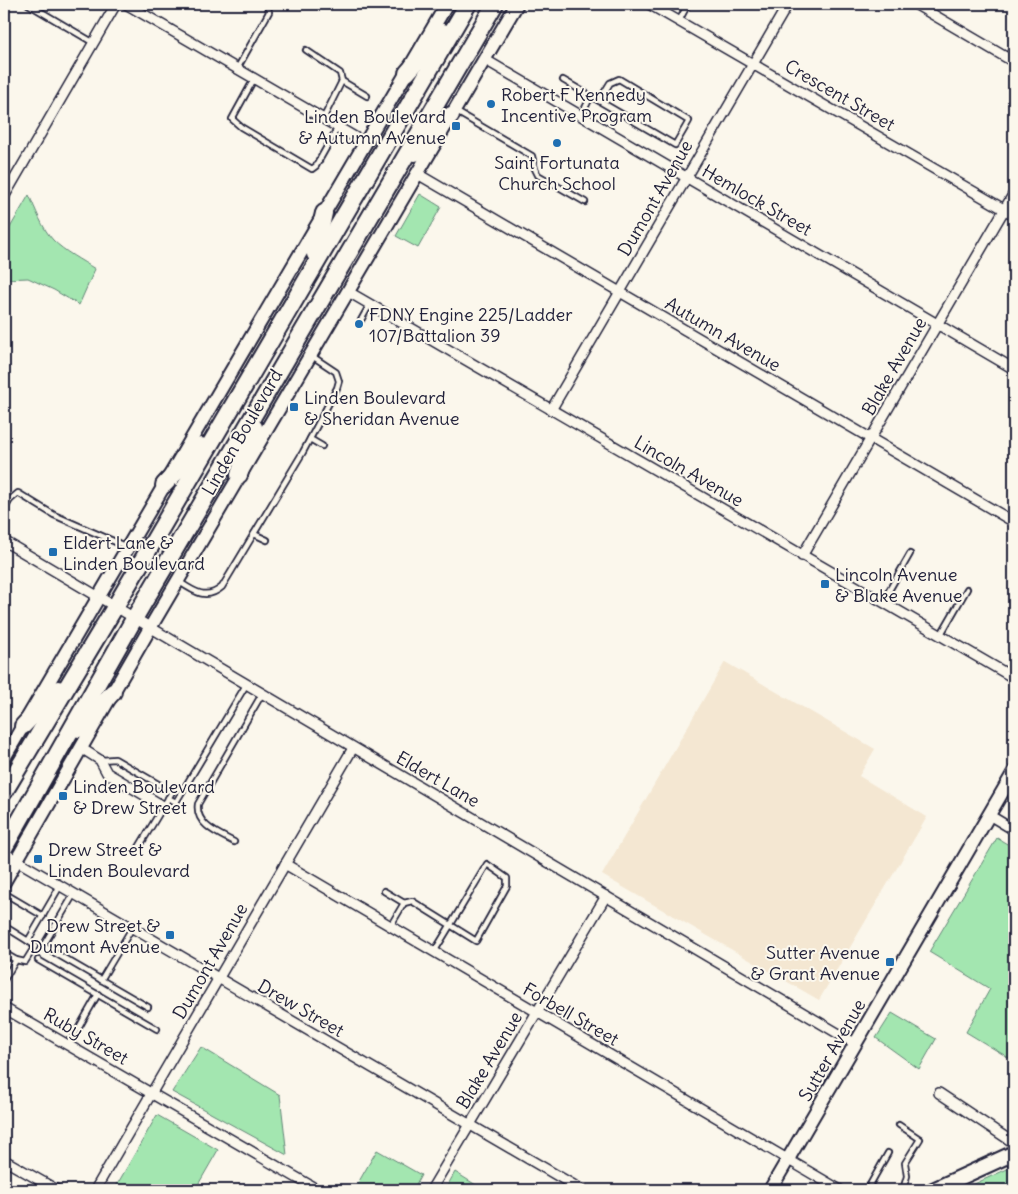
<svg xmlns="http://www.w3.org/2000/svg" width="1018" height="1194" font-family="Delius,sans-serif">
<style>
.built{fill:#f4e7d2}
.green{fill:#a3e6b0;stroke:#628476}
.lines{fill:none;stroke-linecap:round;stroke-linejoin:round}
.lane-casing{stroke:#22223b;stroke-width:8}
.street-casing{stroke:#22223b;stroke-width:12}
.secondary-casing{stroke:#22223b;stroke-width:16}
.primary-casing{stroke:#22223b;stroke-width:18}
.highway-casing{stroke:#22223b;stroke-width:20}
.lane{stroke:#fbf7ec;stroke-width:4.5}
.street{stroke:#fbf7ec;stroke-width:9}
.secondary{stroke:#fbf7ec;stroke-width:12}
.primary{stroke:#fbf7ec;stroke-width:14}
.highway{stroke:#fbf7ec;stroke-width:16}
.poi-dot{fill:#1f6fb2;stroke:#fbf7ec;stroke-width:2}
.labels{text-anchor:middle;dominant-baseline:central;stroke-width:4;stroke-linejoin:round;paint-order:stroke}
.poi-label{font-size:18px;fill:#22223b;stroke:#fbf7ec;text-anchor:start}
.street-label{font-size:18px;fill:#22223b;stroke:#fbf7ec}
</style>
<rect width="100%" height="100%" fill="#fbf7ec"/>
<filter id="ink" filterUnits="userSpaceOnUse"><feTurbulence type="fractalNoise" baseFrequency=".02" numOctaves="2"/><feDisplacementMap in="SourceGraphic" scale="10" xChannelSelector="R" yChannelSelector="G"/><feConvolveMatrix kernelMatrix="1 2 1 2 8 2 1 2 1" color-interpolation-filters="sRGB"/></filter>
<g filter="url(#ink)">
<!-- built -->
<path class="built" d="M725 662 875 749 859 776 927 817 819 1000 602 875Z"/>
<!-- green -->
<g class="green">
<path d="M420 194 441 207 418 248 396 236Z"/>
<path d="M29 195C36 210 42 228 53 240 65 252 81 260 95 269L79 305 54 290 28 278 4 279V238Z"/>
<path d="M997 838 1014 848V1061L966 1032 990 989 929 952Z"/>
<path d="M892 1013 936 1039 919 1069 876 1038Z"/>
<path d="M201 1047 280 1095 287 1155 172 1092Z"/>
<path d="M157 1115 218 1150 195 1190H114Z"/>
<path d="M377 1150 421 1175 413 1190H354Z"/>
<path d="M1014 1166V1190H961Z"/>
<path d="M455 1172 484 1190H445Z"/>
</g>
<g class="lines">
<!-- lane casing -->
<g class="lane-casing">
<g id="lane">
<path d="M28 4 94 43"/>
<path d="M679 21 688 4"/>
<path d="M306 50 340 73 342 81 323 119"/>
<path d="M1007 58 1014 46"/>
<path d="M237 69 269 12 267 4"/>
<path d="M254 79 232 119 241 127 312 169 316 166 338 127"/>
<path d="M563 80 675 145 689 121 619 79 610 83 599 101"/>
<path d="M342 81 367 96"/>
<path d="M455 111 532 156 535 169 538 175 585 202"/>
<path d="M581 116 591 96"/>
<path d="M360 322 370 304"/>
<path d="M310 439 322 446"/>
<path d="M4 510 10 500 18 493 54 515 127 547"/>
<path d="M254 534 267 540"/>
<path d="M178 581C193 591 206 601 222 587L303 452 337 388 339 381 336 372 312 356"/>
<path d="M883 601 910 554"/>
<path d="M940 636 967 589"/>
<path d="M101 760 115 759 172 792 139 847"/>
<path d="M168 798 176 802 246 685"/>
<path d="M234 842C219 834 195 825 198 804L262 694"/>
<path d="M384 891 404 903 412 901 476 941 507 886V878L487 864C469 894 452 923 434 952"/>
<path d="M4 893 43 916"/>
<path d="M74 894 43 946 148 1007"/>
<path d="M391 925 404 903"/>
<path d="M4 926 28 941 60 886"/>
<path d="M4 953 16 960"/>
<path d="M38 960 157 1029"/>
<path d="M4 980 16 960 25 962 35 946 28 941"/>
<path d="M101 980 132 928"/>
<path d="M69 1045 98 994"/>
<path d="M899 1125 920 1139 905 1163 907 1176 903 1190"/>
<path d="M867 1190 888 1153"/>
</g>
</g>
<!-- street casing -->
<g class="street-casing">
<g id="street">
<path d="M126 4 365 143"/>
<path d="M649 4 1014 215"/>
<path d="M915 4 1014 62"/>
<path d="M484 59 1014 369"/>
<path d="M416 173 1014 522"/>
<path d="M4 197 116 4"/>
<path d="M347 291 1014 678"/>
<path d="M551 410 788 4"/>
<path d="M4 541 856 1044"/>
<path d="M802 556 1014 193"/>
<path d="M81 748 100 760 107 773 163 806"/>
<path d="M989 815 1014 830"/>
<path d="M4 853 582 1190"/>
<path d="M285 864 840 1190"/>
<path d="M4 1008 318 1190"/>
<path d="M939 1093 1014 1143"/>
<path d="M4 1160 57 1190"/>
<path d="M95 1190 353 748"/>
<path d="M431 1190 606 896"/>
</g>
</g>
<!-- secondary casing -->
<g class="secondary-casing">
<g id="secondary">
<path d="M4 758 447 4"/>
<path d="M4 882 150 628 517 4"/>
<path d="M770 1190 1014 772"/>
</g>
</g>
<!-- primary casing -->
<g class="primary-casing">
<path id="primary" d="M933 1190 1014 1153"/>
</g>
<!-- highway casing -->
<g class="highway-casing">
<g id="highway">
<path d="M407 73 443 32"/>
<path d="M415 153 451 115"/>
<path d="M315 254 324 213"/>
<path d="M239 475 254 427"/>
<path d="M164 485 201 446"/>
<path d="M23 726 58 689"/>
<path d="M79 729 113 692"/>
<path d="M4 792 115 607 468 4"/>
<path d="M4 848 134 619 495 4"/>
</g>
</g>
<!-- lane -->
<use href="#lane" class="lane"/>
<!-- street -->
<use href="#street" class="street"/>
<!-- secondary -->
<use href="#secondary" class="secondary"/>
<!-- primary -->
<use href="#primary" class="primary"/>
<!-- highway -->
<use href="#highway" class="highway"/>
</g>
</g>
<!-- markers -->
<g class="poi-dot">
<circle cx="491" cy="104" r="5"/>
<rect x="451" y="121" width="10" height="10" rx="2.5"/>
<circle cx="557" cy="143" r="5"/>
<circle cx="359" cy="324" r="5"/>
<rect x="289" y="402" width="10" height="10" rx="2.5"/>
<rect x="48" y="547" width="10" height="10" rx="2.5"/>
<rect x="820" y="579" width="10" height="10" rx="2.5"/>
<rect x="58" y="791" width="10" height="10" rx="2.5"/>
<rect x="33" y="854" width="10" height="10" rx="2.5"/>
<rect x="165" y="930" width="10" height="10" rx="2.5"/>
<rect x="885" y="957" width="10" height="10" rx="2.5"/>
</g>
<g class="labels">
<!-- poi labels -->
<g class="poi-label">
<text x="501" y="94">Robert F Kennedy<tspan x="501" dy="21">Incentive Program</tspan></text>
<text x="446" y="116" text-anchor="end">Linden Boulevard<tspan x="446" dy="21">&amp; Autumn Avenue</tspan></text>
<text x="557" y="162" text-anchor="middle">Saint Fortunata<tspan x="557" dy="21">Church School</tspan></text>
<text x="369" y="314">FDNY Engine 225/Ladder<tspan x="369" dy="21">107/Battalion 39</tspan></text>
<text x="304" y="397">Linden Boulevard<tspan x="304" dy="21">&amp; Sheridan Avenue</tspan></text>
<text x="63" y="542">Eldert Lane &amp;<tspan x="63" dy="21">Linden Boulevard</tspan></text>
<text x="835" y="574">Lincoln Avenue<tspan x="835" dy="21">&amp; Blake Avenue</tspan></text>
<text x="73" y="786">Linden Boulevard<tspan x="73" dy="21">&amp; Drew Street</tspan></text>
<text x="48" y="849">Drew Street &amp;<tspan x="48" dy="21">Linden Boulevard</tspan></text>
<text x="160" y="925" text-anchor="end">Drew Street &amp;<tspan x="160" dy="21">Dumont Avenue</tspan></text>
<text x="880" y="952" text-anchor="end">Sutter Avenue<tspan x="880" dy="21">&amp; Grant Avenue</tspan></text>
</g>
<!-- street labels -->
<g class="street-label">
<text transform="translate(840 95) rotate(30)">Crescent Street</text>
<text transform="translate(655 198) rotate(-60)">Dumont Avenue</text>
<text transform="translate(757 200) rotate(30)">Hemlock Street</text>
<text transform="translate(723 334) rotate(30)">Autumn Avenue</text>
<text transform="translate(894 366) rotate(-60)">Blake Avenue</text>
<text transform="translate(242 432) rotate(-60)">Linden Boulevard</text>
<text transform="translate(689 471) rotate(30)">Lincoln Avenue</text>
<text transform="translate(438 779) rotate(30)">Eldert Lane</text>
<text transform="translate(210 961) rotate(-60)">Dumont Avenue</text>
<text transform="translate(301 1008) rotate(30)">Drew Street</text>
<text transform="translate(571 1014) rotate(30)">Forbell Street</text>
<text transform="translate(86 1036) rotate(30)">Ruby Street</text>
<text transform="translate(832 1050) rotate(-60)">Sutter Avenue</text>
<text transform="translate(489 1060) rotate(-59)">Blake Avenue</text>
</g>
</g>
<!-- margin -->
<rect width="1018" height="1194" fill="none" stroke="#fbf7ec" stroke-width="20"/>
<rect x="10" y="10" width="998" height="1174" fill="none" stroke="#22223b" stroke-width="2" filter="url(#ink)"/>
</svg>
